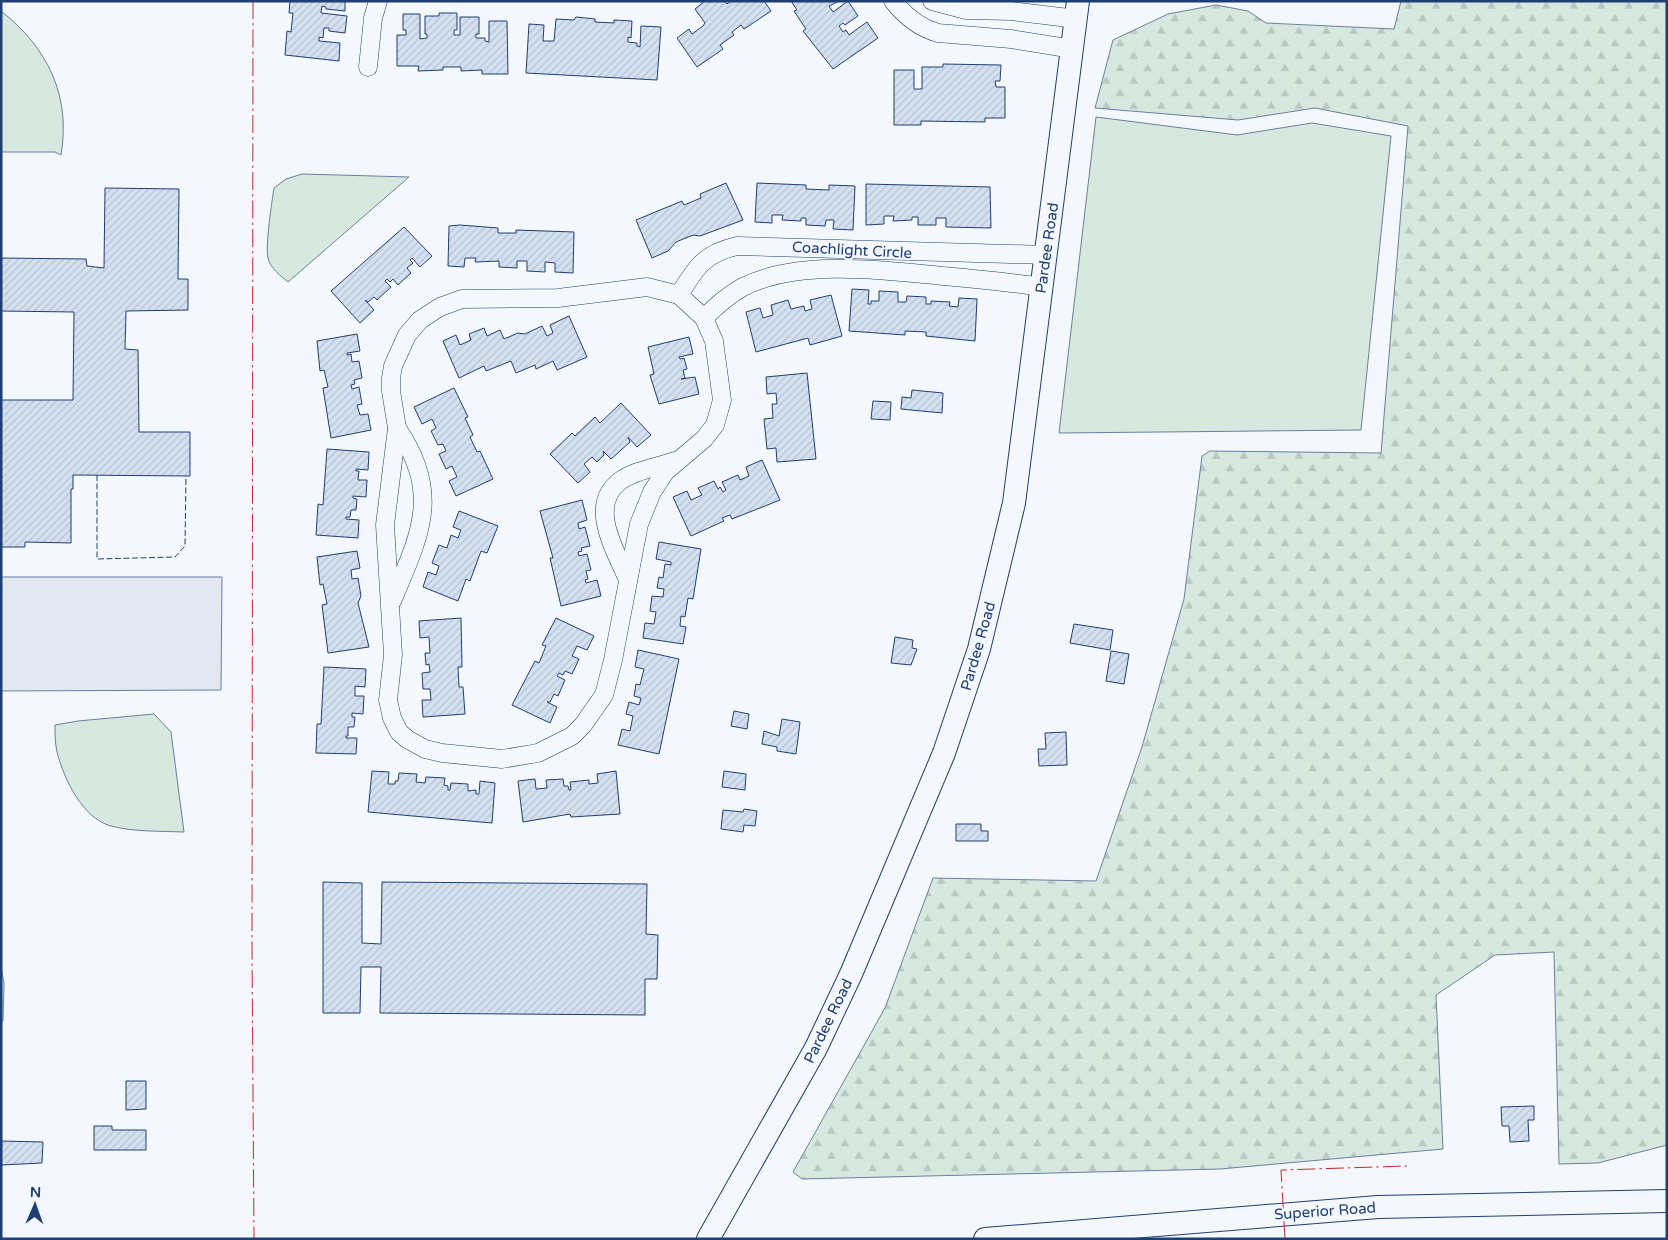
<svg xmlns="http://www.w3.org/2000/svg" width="1668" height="1240" font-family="'Varela Round',sans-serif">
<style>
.green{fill:#d7e8df;stroke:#687fa3}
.forest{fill:url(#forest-firs);stroke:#687fa3}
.parking{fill:#e3e8f0;stroke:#687fa3}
.building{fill:url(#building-hatch);stroke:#1d3f73}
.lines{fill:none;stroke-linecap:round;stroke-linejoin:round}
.minor-casing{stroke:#1d3f73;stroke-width:19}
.major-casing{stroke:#1d3f73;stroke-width:24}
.minor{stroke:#f4f7fb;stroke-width:18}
.major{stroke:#f4f7fb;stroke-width:22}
.fence{stroke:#1d3f73;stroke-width:1;stroke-dasharray:6 2.5;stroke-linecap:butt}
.power{stroke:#c62828;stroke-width:1;stroke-dasharray:18 4 2.5 4;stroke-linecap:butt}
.labels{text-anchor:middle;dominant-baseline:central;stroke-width:4;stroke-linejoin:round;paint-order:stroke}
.street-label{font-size:15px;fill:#1d3f73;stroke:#f4f7fb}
</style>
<defs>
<pattern id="forest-firs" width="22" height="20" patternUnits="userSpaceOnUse" patternTransform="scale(1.25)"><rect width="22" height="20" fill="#d7e8df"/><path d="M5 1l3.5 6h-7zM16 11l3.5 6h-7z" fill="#b8c8c3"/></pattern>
<pattern id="building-hatch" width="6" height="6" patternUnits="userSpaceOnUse" patternTransform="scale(1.25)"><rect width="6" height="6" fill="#d5e0f0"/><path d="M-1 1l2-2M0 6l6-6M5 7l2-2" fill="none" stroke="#b6c1d1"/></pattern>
</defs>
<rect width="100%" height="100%" fill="#f4f7fb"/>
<!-- green -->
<g class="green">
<path d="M1 11C48 48 71 96 61 155L55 152H1Z"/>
<path d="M1096 117 1237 135 1312 123 1391 136 1361 430 1059 433Z"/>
<path d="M302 174 409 177 288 282C281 276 270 268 268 258 265 247 272 201 274 188L286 179Z"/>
<path d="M154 714 171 732 184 832C160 831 134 832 111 826 82 818 64 779 57 752 55 743 55 734 55 725L78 721Z"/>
<path d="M1 967 4 983 3 1021H1Z"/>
</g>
<!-- forest -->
<path class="forest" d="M1401 1H1667V1145L1598 1163 1559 1164 1554 952 1495 955 1436 995 1443 1149 1220 1169 802 1179 793 1172 885 1008 933 878 1096 881 1142 747 1184 599 1202 456 1210 451 1381 453 1408 126 1315 108 1238 120 1095 108 1113 40 1168 14 1216 5 1248 11 1266 23 1394 29Z"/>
<!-- parking -->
<path class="parking" d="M1 577H222L221 690 1 691Z"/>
<!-- building -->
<g class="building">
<path d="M290 1H345V11L326 9V7L322 6 321 13 347 16 345 33 329 31V28H324L323 38 319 37V41L340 43 339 61 285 55 287 31 291 32 293 13H289Z"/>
<path d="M724 1 727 4 731 1H764L771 11 744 29 741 25 732 32 734 35 720 45 723 49 697 67 677 38 689 29 692 34 703 26 705 23 695 9 705 1Z"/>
<path d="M791 1H839L829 6 833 12 848 1 858 16 845 25 843 23 839 26 843 32 846 30 849 35 867 22 878 38 833 69 803 31 806 29 794 11 797 10Z"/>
<path d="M439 13H457V30H454V35H460V17H479V34H476V38H485V41L489 42V21H507L508 74H482V70L461 71V67H443V70L418 71 419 66H397V35H406V30H403V14H420V39L427 38V34H425V16H439Z"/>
<path d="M576 17 595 19V22L614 23V20L632 21 631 38 628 37V42L637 43V46L640 47 641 26 661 27 657 80 526 73 529 24 544 25 543 41H554L556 19 574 20Z"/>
<path d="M943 64 1001 65 1000 81H995L996 87H1005V118H985V122L921 121V125H894V70H914V89H922V67H943Z"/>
<path d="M726 183 743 220 700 236 693 235 676 242 668 251 652 258 636 220 682 201 684 205 701 198 700 194Z"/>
<path d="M757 183 806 185V189L829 190V185L855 186 853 230 833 229 834 220H826L825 226 806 225V218H801V221L782 220 783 215H772V223L755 222Z"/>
<path d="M866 184 990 187 991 228 946 227V218H936V225H918V217H912V220L893 221 894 216H884V224L866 225Z"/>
<path d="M105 188 179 189 178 279H188V310L126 311 125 349 138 350 139 432H190V476L73 475V489H71V543L25 542V547H1V400H73L74 312 1 311V258L86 259 87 266 104 268Z"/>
<path d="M460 225 498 228V233H516V230L574 232 573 273 555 272V263L545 262V272L527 271V261H517V268L499 267V261L475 262 476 258H465L464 267 448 266 449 226Z"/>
<path d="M404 227 432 256 420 267 412 258 410 260 413 263 407 268 411 273 398 285 393 279 390 282 387 279 385 281 391 287 377 300 374 297 368 302 365 300 374 310 360 323 331 291Z"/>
<path d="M852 289 869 290 868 304H871V301H879V291L898 292V302H906L907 296 926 297V304H931V301L950 302 949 306 958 307 959 298 977 299 975 341 926 336V332L905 331V335L849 331Z"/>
<path d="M831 295 842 336 810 345 808 338 756 352 746 312 760 308 763 318 773 315 771 305 788 300 791 309 804 306 805 311 812 309 810 300Z"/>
<path d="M569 316 587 357 557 370 553 361 536 369 535 365 516 373 511 361 486 371 484 366 459 378 443 341 456 335 460 345 471 340 469 334 484 328 487 336 500 330 504 339 518 333 525 334 542 326 547 336 553 333 550 325Z"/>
<path d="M357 334 360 351 347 353V355L351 354 352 362 359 361 362 378 354 380 355 384 351 385 352 389 359 387 362 404 357 405 360 415 368 414 371 430 331 438 323 388 328 387 324 370 320 371 317 341Z"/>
<path d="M689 337 693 354 679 357 680 359 684 358 687 369 683 370 685 378 681 379 695 377 699 394 659 404 650 375 654 374 648 347Z"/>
<path d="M807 373 816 459 777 462 776 448 767 449 764 419 773 418 772 404H777L776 393 767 394 766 377Z"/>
<path d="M454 388 468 417 465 418 473 435 470 437 477 452 480 451 493 479 456 496 449 481 457 477 452 466 446 469 439 454 446 451 443 444 438 445 431 431 436 428 432 419 422 424 414 407Z"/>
<path d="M912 390 943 393 942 413 901 409 902 397 911 398Z"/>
<path d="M873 401 891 402 890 420 871 419Z"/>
<path d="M621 403 651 435 637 447 628 437 630 442 611 459 603 451 604 455 597 462 592 457 584 464 590 472 578 483 550 454 572 433 575 436 595 417 600 423Z"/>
<path d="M327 449 369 452 368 470 356 469V471H359L358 480H367L366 497 353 496V498L357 499 356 510H351L350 517H346V519L359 520 358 538 316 535 318 504 323 505Z"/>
<path d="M762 460 780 500 732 519 730 515 722 518 724 521 691 536 673 497 687 491 691 500 702 495 698 488 714 481 718 489 720 487 723 492 726 490 722 482 738 475 740 480 749 476 746 467Z"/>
<path d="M582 500 587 520 578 523 579 529 585 527 590 546 581 548 582 551 578 552 579 556 587 554 591 570 586 571 588 579 585 580 586 583 597 580 601 596 561 606 550 558H553L540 511Z"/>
<path d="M459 511 498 526 487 553 481 551 470 581 466 579 458 601 423 587 428 572 436 575 439 566 432 563 439 545 447 548 451 535 458 538 461 530 453 527Z"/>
<path d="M659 542 701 549 693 599 688 598 685 617 681 616 680 626 686 627 683 644 643 638 645 623 654 624 656 612 650 611 652 596 663 597 664 589 657 588 659 577 663 578 665 564 671 565V562L656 559Z"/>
<path d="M357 551 360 568 351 570 352 579 358 578 361 596 358 603 369 647 328 653 322 605 327 604 323 584 320 585 317 557Z"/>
<path d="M461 618 462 667H458L459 687H463L465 714 423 717 422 700H431L430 689H423L422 673 430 672 429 664 426 665 425 653H430L429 637 420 638 419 621Z"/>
<path d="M556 618 594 636 587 650 577 646 572 656 579 659 572 674 565 671 563 675 559 673 557 676 565 680 558 696 554 694 550 702H547L557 707 550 723 512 705 535 661 539 663 546 646 542 645Z"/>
<path d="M1074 624 1113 630 1110 650 1070 643Z"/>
<path d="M895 637 913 640 912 648 917 649 911 665 891 663Z"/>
<path d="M638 650 679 659 659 754 618 745 622 729 630 731 633 716 626 714 629 702 639 705 641 698 634 696 636 684 640 685 644 669 635 667Z"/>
<path d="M1111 651 1129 654 1124 684 1106 681Z"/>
<path d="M324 667 366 669 365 687 355 686V696H364L363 714 352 713V717H355L354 727H348V736H346V738H357L356 754 316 753 317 724H321Z"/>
<path d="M734 711 749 714 747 729 731 726Z"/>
<path d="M782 719 800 722 796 754 777 751V747L762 744 764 731 779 736Z"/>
<path d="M1066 732 1067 765 1039 766 1038 749H1046L1045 733Z"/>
<path d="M372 771 389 772 388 784H395V781H398L399 773 417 774 416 782 425 783 426 777 445 778 444 785 448 786V790H450L451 783 468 784V791L476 790V794H479L480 781 495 783 492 823 368 812Z"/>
<path d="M616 771 620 814 571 817 570 814 523 822 518 781 535 779 536 789 547 788 546 780 563 779 564 786H568L569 790H571L570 782 589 780V784L598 783 597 774Z"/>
<path d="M724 771 746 774 745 790 722 787Z"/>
<path d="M744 809 757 811 755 826 744 825 743 832 721 829 723 810 743 812Z"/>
<path d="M956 824H981V831H988V841H956Z"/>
<path d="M323 882 362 883V943L381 944 382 882 647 884 646 934 658 935 657 979H645V1015L380 1013 381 967H361L360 1013H323Z"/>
<path d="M126 1081H146V1109L126 1110Z"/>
<path d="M1534 1106V1120H1528L1529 1141 1510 1142 1509 1126H1502L1501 1107Z"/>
<path d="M94 1126H112V1130H146V1150H94Z"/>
<path d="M1 1141 43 1142 42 1163 1 1165Z"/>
</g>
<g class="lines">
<!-- minor casing -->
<g class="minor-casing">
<g id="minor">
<path d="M893 1C905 16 920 28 938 33L1011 39 1073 49"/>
<path d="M932 1 966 10 1011 11 1077 19"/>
<path d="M368 67 373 18 378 1"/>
<path d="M647 287 679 295 704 318 714 341 722 400 715 425 704 439 665 472 652 492 639 524 613 660 604 695 583 725 572 736 538 753 502 759 442 753 425 749 407 739 399 732 392 718 388 700 393 655 385 525 397 428 391 391V378L393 366 407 335 420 320 440 307 462 299 558 298Z"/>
<path d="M679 295C696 267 705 253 737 246L1047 255"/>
<path d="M704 318C716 306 728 295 743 287 798 259 884 270 943 276 976 279 1009 282 1042 287"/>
<path d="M628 580C616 551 587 506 620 481 635 470 658 467 675 461"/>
<path d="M392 601C420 535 442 494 397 428"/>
</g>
</g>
<!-- major casing -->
<g class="major-casing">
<g id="major">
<path d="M708 1239 816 1048 851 974 944 753 979 649 1014 503 1078 1"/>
<path d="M985 1239 1378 1207 1667 1201"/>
</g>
</g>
<!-- minor -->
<use href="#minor" class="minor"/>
<!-- major -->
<use href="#major" class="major"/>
<!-- fence -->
<path class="fence" d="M97 475V559L175 557 185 546 186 476"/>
<!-- power -->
<g class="power">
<path d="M253 1 252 948 254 1239"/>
<path d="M1285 1239 1281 1170 1407 1166"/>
</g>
</g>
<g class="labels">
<!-- street labels -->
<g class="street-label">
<text transform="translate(1047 248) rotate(-82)">Pardee Road</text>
<text transform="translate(852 250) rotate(3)">Coachlight Circle</text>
<text transform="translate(978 646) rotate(-74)">Pardee Road</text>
<text transform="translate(828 1021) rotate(-64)">Pardee Road</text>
<text transform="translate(1325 1211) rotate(-4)">Superior Road</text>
</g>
</g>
<!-- border -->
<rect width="1668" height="1240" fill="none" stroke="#1d3f73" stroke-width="5"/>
<!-- north arrow -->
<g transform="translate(35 1205) rotate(2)" stroke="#f4f7fb" stroke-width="4" paint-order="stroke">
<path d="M0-4L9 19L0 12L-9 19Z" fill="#1d3f73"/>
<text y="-8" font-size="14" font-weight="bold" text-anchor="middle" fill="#1d3f73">N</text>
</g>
</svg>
